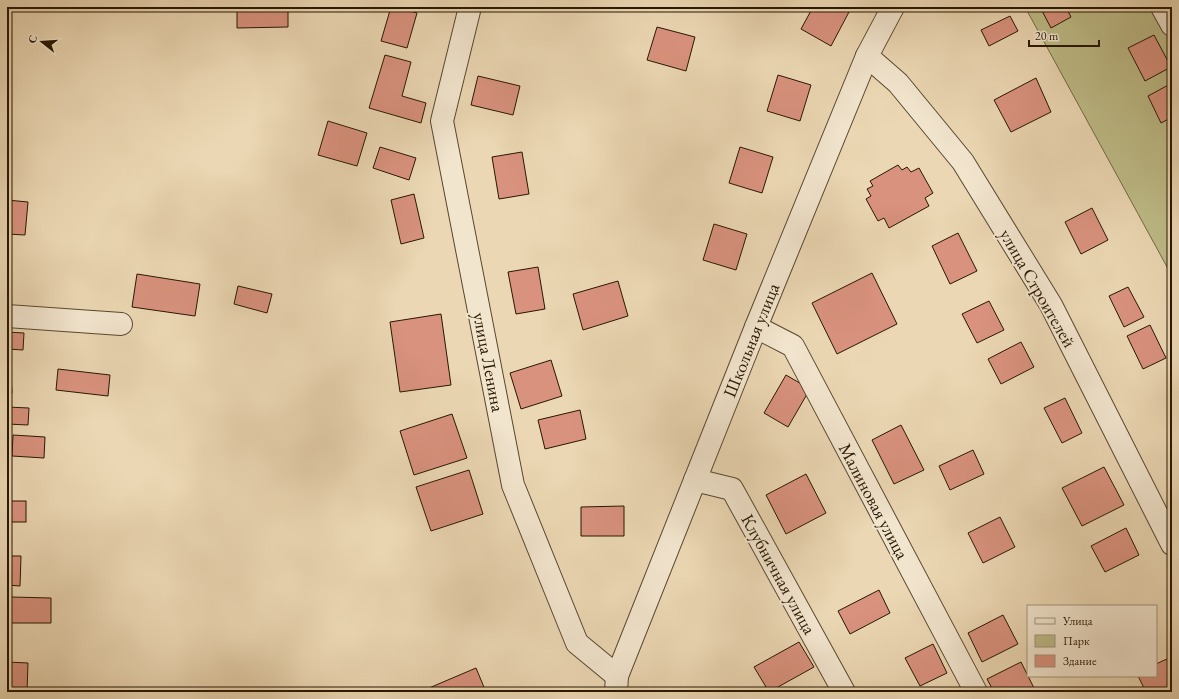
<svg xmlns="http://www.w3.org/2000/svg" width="1179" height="699" font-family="'EB Garamond',serif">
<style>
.green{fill:#bebc88;stroke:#726a44}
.building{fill:#d9927e;stroke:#271701}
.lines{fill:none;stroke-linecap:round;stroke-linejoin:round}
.minor-casing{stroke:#58472e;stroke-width:24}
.minor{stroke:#f2e5ce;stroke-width:22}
.labels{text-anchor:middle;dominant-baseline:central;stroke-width:4;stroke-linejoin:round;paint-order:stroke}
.street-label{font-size:18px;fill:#271701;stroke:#f2e5ce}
</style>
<rect width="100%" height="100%" fill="#ebd7b3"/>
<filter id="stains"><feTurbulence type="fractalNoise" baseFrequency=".005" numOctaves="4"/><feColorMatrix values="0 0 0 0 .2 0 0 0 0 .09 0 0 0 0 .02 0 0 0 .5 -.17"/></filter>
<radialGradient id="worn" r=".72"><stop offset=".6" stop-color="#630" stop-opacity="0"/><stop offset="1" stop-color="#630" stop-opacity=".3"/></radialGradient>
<!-- green -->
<path class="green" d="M1025 7H1172V276Z"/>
<!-- building -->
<g class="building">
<path d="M237 7H288V27L237 28Z"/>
<path d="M391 7H396L417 13 407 48 381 41Z"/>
<path d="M813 7H840L849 12 831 46 801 29Z"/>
<path d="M1040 7H1066L1071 17 1051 28Z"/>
<path d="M1010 16 1018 31 989 46 981 30Z"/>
<path d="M657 27 695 37 686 71 647 60Z"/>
<path d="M1154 35 1171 67 1145 81 1128 48Z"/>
<path d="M385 55 411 62 402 96 426 103 421 123 369 108Z"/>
<path d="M778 75 811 85 800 121 767 111Z"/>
<path d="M478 76 520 86 513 115 471 105Z"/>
<path d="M1036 78 1051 112 1011 132 994 100Z"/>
<path d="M1172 83V117L1161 123 1148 96Z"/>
<path d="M328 121 367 133 357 166 318 155Z"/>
<path d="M7 122 11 123 7 145Z"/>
<path d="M380 147 416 158 409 180 373 168Z"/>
<path d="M740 147 773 157 762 193 729 183Z"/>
<path d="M522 152 529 194 499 199 492 157Z"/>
<path d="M898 165 902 170 907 167 911 172 919 168 933 193 925 198 929 206 889 228 884 218 878 221 866 199 871 196 867 189 873 186 870 181Z"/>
<path d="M414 194 424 238 401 244 391 200Z"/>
<path d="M7 200 28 202 25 235 7 234Z"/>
<path d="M1092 208 1108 240 1081 254 1065 222Z"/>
<path d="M714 224 747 234 736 270 703 260Z"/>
<path d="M958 233 977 271 950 284 932 246Z"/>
<path d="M538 267 545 309 516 314 508 272Z"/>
<path d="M872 273 897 324 837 354 812 303Z"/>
<path d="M137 274 200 284 195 316 132 307Z"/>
<path d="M618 281 628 316 583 330 573 294Z"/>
<path d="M238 286 272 294 267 313 234 304Z"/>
<path d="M1128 287 1144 317 1124 327 1109 296Z"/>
<path d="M989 301 1004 330 977 343 962 314Z"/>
<path d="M441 314 451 385 400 392 390 322Z"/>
<path d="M1150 325 1166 358 1143 369 1127 336Z"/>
<path d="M7 332 24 333 23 350 7 349Z"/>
<path d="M1021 342 1034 367 1001 384 988 359Z"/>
<path d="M551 360 562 396 521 409 510 373Z"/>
<path d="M58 369 110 375 108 396 56 390Z"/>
<path d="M786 375 810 389 788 427 764 413Z"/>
<path d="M7 376H11L12 393H7Z"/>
<path d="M1065 398 1082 433 1062 443 1044 408Z"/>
<path d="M7 407 29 408 28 425 7 424Z"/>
<path d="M580 410 586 439 545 449 538 420Z"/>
<path d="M452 414 467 458 414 475 400 431Z"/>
<path d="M901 425 924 470 894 484 872 440Z"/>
<path d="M13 435 45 437 44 458 12 456Z"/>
<path d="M973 450 984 474 950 490 939 466Z"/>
<path d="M1104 467 1124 505 1082 526 1062 488Z"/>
<path d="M469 470 483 514 431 531 416 487Z"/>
<path d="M806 474 826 513 786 534 766 495Z"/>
<rect x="7" y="501" width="19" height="21"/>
<path d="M624 506V536H581V507Z"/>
<path d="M1000 517 1015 547 983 563 968 533Z"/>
<path d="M1126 528 1139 555 1105 572 1091 546Z"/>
<path d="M7 556H21L20 586 7 585Z"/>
<path d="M879 590 890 613 850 634 838 611Z"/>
<path d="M11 597 51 598V623H10Z"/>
<path d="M1003 615 1018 644 982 662 968 633Z"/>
<path d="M799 642 814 667 769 692 754 667Z"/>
<path d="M933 644 947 673 920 686 905 658Z"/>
<path d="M1169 658 1172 664V692H1146L1138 676H1156V664Z"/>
<path d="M7 662 28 663 27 692H7Z"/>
<path d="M1021 662 1036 692H994L987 679Z"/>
<path d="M476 668 486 692H431L429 688Z"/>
</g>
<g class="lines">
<!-- minor casing -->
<g class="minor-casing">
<g id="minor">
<path d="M470 7 442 121 513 485 577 643 617 676"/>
<path d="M1162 7 1172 25"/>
<path d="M867 56 898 83 963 162 1051 305 1172 544"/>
<path d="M7 316 121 324"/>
<path d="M756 327 793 346 976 692"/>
<path d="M695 480 732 489 844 692"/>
<path d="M616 692 617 676 756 327 867 56 893 7"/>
</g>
</g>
<!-- minor -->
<use href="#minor" class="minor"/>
</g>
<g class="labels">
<!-- street labels -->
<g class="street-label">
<text transform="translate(1038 288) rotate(60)">улица Строителей</text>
<text transform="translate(751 340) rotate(-68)">Школьная улица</text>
<text transform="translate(489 362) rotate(79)">улица Ленина</text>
<text transform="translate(874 501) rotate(62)">Малиновая улица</text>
<text transform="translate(779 574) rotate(61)">Клубничная улица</text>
</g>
</g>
<!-- margin -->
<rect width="1179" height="699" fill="none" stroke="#ebd7b3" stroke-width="24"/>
<rect x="8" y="8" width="1163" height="683" fill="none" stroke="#271701" stroke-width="2"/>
<rect x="12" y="12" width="1155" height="675" fill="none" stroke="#271701"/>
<!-- legend -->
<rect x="1027" y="605" width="130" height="72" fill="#f2e5ce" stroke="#a1937c"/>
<rect x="1035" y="618" width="20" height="6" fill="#f2e5ce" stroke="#a1937c"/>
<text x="1063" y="625" font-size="12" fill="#271701">Улица</text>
<rect x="1035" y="635" width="20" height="12" fill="#bebc88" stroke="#a1937c"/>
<text x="1063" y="645" font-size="12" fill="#271701">Парк</text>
<rect x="1035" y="655" width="20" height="12" fill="#d9927e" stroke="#a1937c"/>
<text x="1063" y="665" font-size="12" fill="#271701">Здание</text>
<!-- north arrow -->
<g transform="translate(42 42) rotate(287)" stroke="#f2e5ce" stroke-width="3" paint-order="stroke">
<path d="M0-3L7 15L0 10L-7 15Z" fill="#271701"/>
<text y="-6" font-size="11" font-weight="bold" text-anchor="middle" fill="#271701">С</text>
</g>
<!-- scale -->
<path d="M1029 40v6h70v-6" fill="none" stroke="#271701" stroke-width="2"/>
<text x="1035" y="40" font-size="12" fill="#271701" stroke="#f2e5ce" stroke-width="3" paint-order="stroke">20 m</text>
<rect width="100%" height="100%" filter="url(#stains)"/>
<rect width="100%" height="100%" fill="url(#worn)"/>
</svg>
